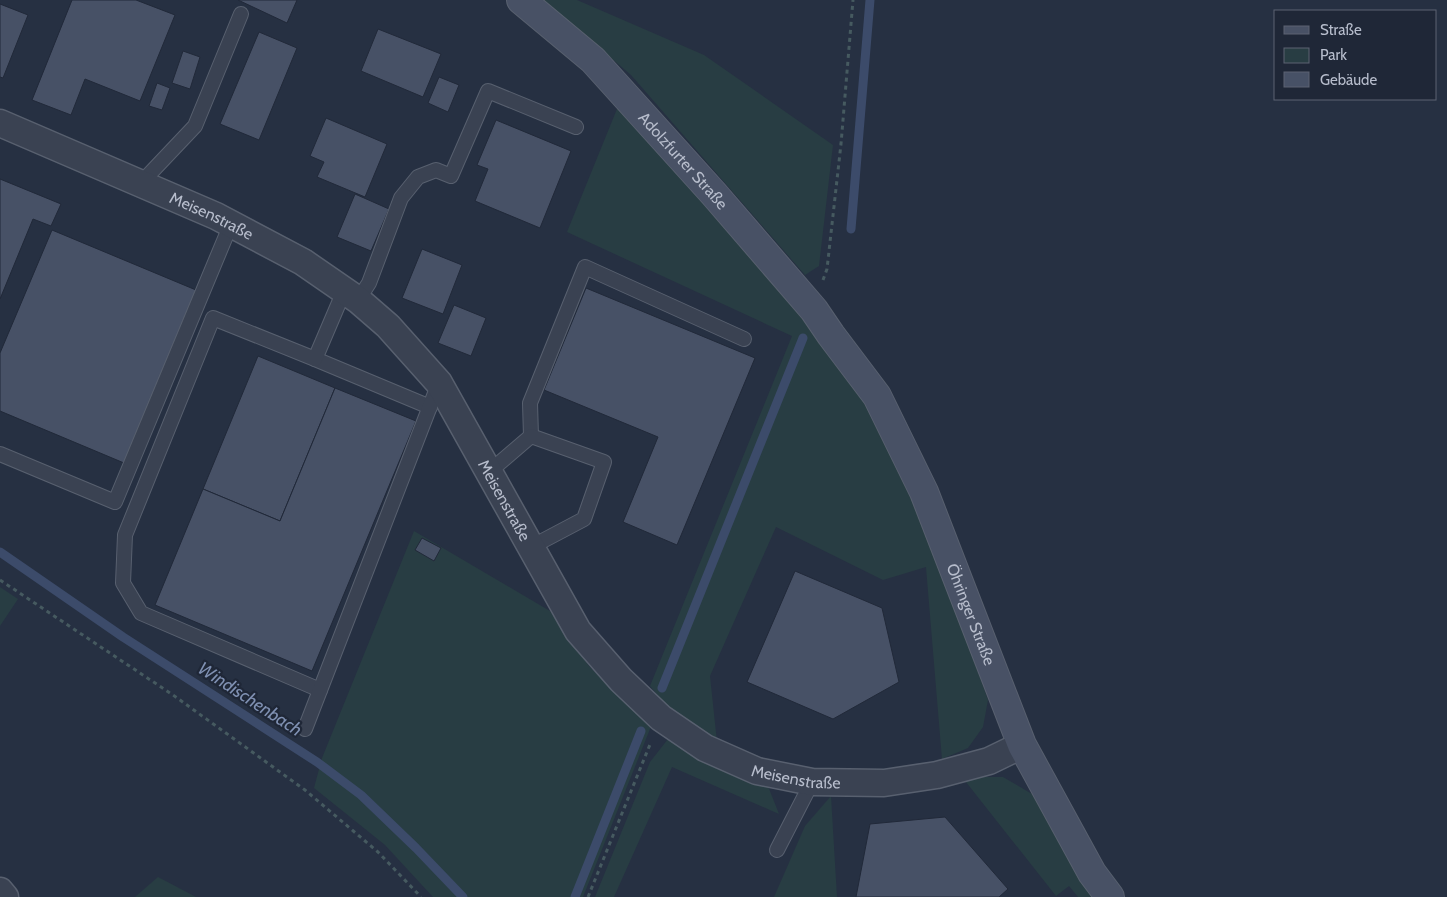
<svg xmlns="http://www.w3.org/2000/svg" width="1447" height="897" font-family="Cabin,sans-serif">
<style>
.green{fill:#283d43}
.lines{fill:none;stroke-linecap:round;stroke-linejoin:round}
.stream{stroke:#3c4b6a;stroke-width:9}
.building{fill:#475166;stroke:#212939}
.lane-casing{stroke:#58606f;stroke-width:16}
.street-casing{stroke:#58606f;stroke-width:29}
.secondary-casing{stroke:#58606f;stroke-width:30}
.path{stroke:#465a60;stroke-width:3;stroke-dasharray:4 4;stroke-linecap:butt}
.lane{stroke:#3a4252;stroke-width:14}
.street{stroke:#3a4252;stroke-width:26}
.secondary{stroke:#485165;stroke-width:28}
.labels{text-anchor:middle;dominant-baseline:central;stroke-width:4.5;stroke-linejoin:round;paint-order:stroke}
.street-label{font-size:16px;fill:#b7bdcc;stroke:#1f2737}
.water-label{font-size:18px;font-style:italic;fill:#7f90b2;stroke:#1f2737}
</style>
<rect width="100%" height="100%" fill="#263042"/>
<!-- green -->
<g class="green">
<path d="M543 0H577L704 55 833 145 819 266 805 275 631 75Z"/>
<path d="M619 104 814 325 875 419 921 513 988 700 983 727 968 748 942 759 926 567 883 580 776 527 710 676 717 742 665 704 650 686 792 336 567 232Z"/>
<path d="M414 531 550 611 589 666 636 713 652 724 583 897H433L385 845 314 788 322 758Z"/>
<path d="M0 587 18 599 0 626Z"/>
<path d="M668 739 720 770 768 786 779 814 672 767 614 897H595L650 762Z"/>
<path d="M962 777H1003L1032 794 1084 876 1100 897H1078L1069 886 1056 896Z"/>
<path d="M831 796 837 897H774L805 826Z"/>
<path d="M158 877 196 897H135Z"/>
</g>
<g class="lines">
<!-- stream -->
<g class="stream">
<path d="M851 229 870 0"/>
<path d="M0 552 123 637 317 762 361 795 416 848 463 897"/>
<path d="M662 688 803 338"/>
<path d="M575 897 641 731"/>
</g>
</g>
<!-- building -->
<g class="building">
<path d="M72 0H136L175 15 140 101 85 79 71 115 32 100Z"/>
<path d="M238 0H297L287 23Z"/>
<path d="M0 4 28 15 3 78 0 77Z"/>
<path d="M378 29 441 54 423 97 361 71Z"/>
<path d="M259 32 297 48 259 140 220 124Z"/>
<path d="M183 51 200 57 190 89 172 83Z"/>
<path d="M439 77 459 85 448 112 428 103Z"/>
<path d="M157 83 170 88 162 110 149 106Z"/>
<path d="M326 118 387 144 365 197 317 177 324 162 310 156Z"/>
<path d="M496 120 571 151 540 228 475 201 488 169 477 165Z"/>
<path d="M0 179 61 204 51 226 33 219 0 299Z"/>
<path d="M355 194 389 209 371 251 337 237Z"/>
<path d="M52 230 196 290 124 463 0 411V353Z"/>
<path d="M422 249 462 265 443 314 402 298Z"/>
<path d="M586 288 755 358 677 545 623 522 658 437 544 390Z"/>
<path d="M454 305 486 318 471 356 438 343Z"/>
<path d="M258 356 335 388 280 521 203 489Z"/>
<path d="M335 388 416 421 312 671 155 605 203 489 280 521Z"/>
<path d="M422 538 441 548 434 561 415 550Z"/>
<path d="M795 571 882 608 899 682 833 719 747 682Z"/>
<path d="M945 817 1008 889 999 897H856L870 824Z"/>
</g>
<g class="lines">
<!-- lane casing -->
<g class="lane-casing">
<g id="lane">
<path d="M141 183 195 126 241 14"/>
<path d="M358 300 369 283 401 198 418 177 436 170 451 176 488 91 576 127"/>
<path d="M315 359 430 407"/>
<path d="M531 436 530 403 585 267 744 339"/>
<path d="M0 454 115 502 231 224"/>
<path d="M489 472 531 436 604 462 584 519 531 547"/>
<path d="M320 690 141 613 123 583 125 535 213 318 315 359 344 291"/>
<path d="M305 729 439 383"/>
<path d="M777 850 812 782"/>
</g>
</g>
<!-- street casing -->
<g class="street-casing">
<g id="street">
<path id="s1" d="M0 123 216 216 303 262 358 300 388 326 439 383 578 631 621 680 661 718 705 748 757 771 812 782 884 783 937 775 989 761 1022 745"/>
<path d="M0 891 5 897"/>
</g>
</g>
<!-- secondary casing -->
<g class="secondary-casing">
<g id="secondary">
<path id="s2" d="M521 0 593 60 714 194 814 310 831 335 877 396 924 492 1022 745 1092 873 1110 897"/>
</g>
</g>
<!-- path -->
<g class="path">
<path d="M823 280 827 269 841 144 853 0"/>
<path d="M0 580 173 695 305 790 378 852 421 897"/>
<path d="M588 897 651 742"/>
</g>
<!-- lane -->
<use href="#lane" class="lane"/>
<!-- street -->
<use href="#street" class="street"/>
<!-- secondary -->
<use href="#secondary" class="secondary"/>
</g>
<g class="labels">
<!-- street labels -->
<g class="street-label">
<text stroke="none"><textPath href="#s2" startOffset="229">Adolzfurter Straße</textPath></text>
<text stroke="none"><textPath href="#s1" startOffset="231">Meisenstraße</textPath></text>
<text stroke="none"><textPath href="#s1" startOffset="651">Meisenstraße</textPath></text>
<text stroke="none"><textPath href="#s2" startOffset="772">Öhringer Straße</textPath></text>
<text stroke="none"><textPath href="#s1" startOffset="1071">Meisenstraße</textPath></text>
</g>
<!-- water labels -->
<g class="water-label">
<text transform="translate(250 699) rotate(33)">Windischenbach</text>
</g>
</g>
<!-- legend -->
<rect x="1274" y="10" width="162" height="90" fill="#1f2737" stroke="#5c6373"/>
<rect x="1284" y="26" width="25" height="8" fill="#485165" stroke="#5c6373"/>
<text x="1320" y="35" font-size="15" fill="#b7bdcc">Straße</text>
<rect x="1284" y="48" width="25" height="15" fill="#283d43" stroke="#5c6373"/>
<text x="1320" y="60" font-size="15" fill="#b7bdcc">Park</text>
<rect x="1284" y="72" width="25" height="15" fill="#475166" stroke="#5c6373"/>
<text x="1320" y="85" font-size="15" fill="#b7bdcc">Gebäude</text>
</svg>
